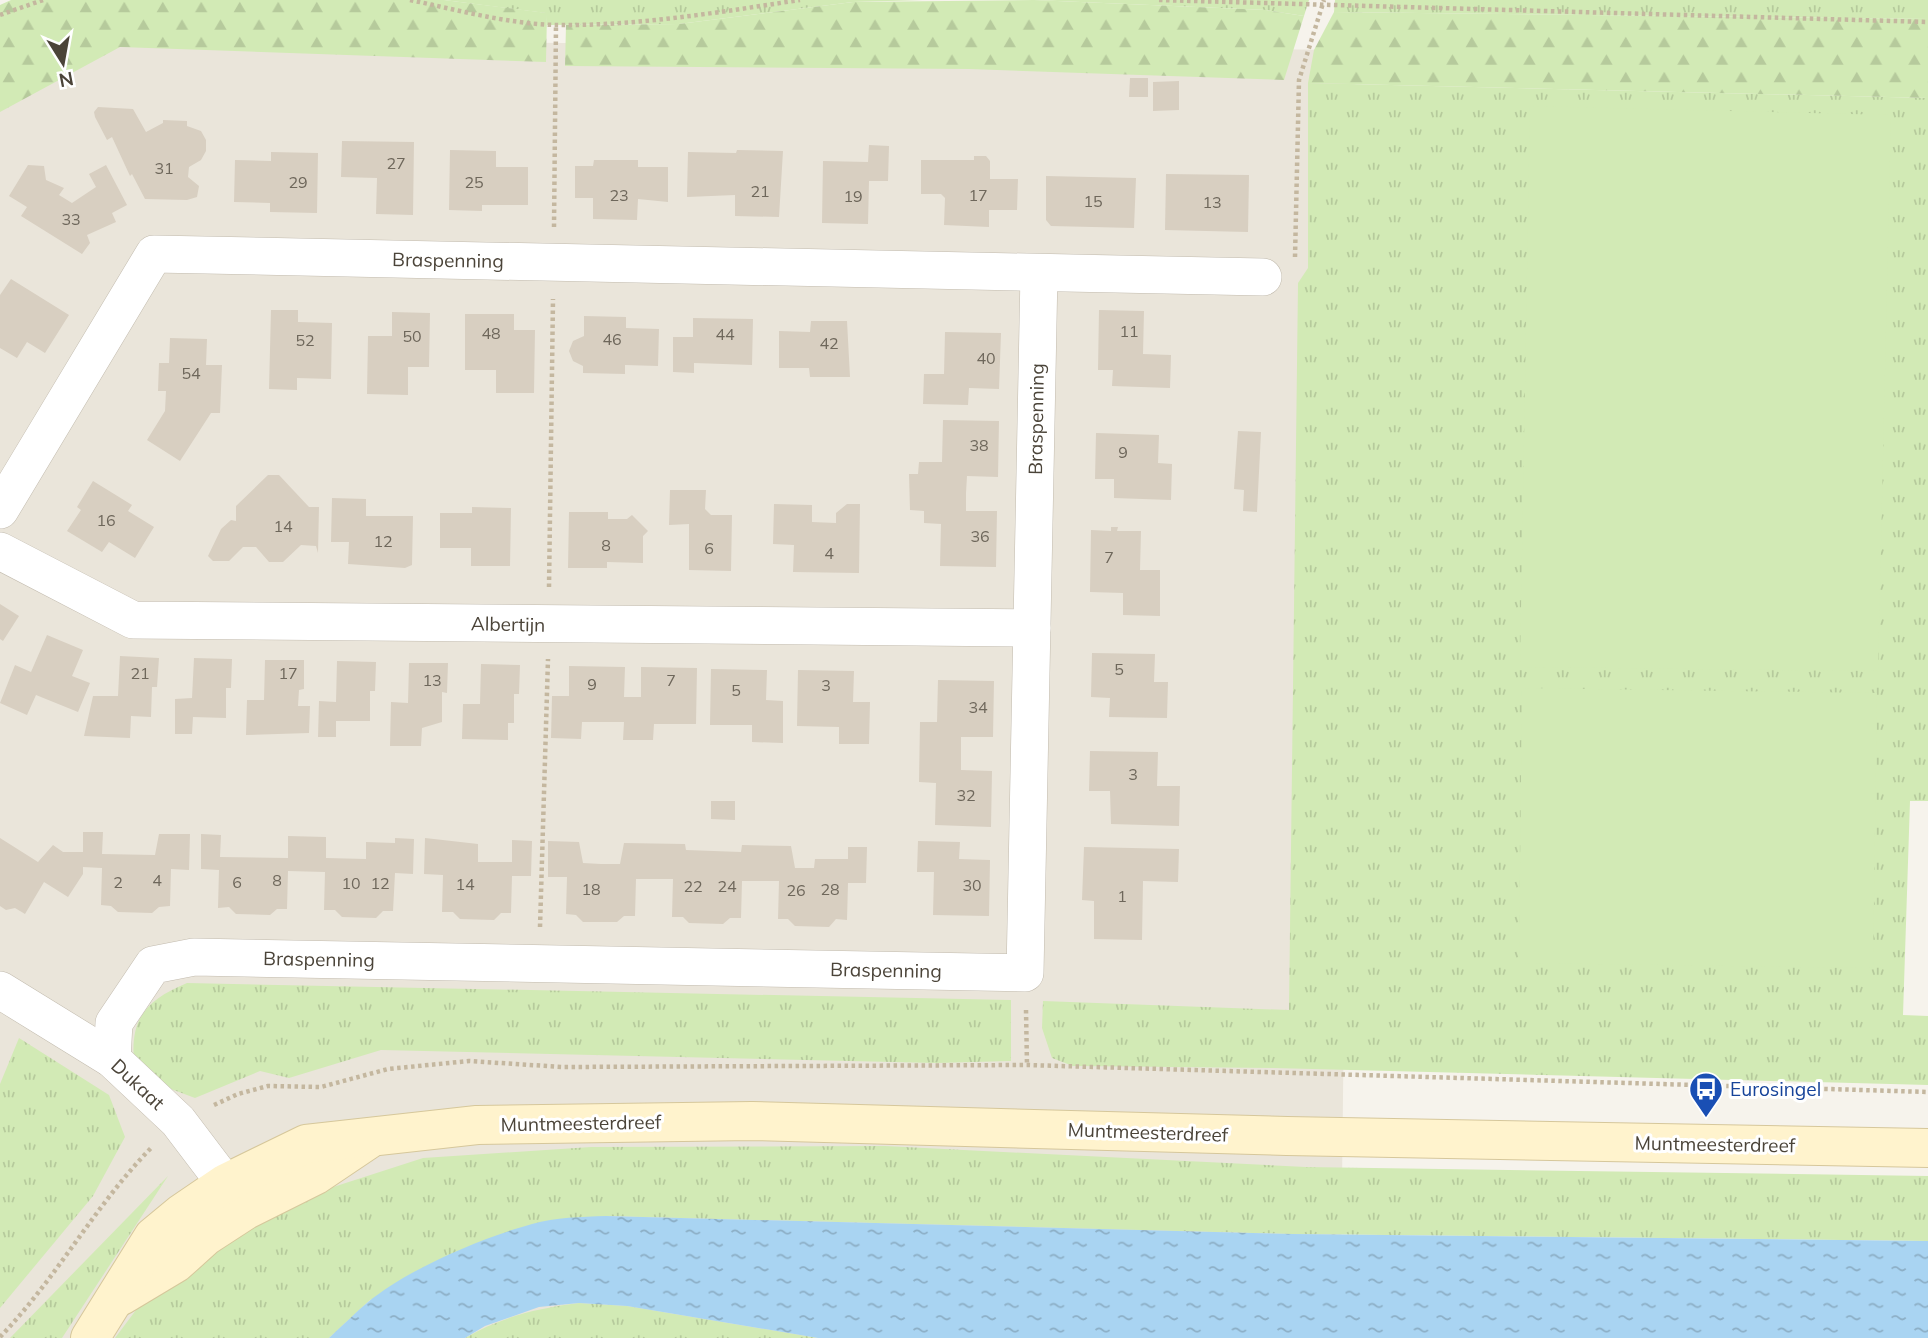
<svg xmlns="http://www.w3.org/2000/svg" width="1928" height="1338" font-family="Mulish,sans-serif">
<style>
.residential{fill:#eae5da}
.grass{fill:url(#grass-tufts)}
.forest{fill:url(#forest-firs)}
.park{fill:#d2eab5}
.water{fill:url(#water-ripples)}
.building{fill:#d8cfc1}
.lines{fill:none;stroke-linecap:round;stroke-linejoin:round}
.street-casing{stroke:#c2bbae;stroke-width:38}
.secondary-casing{stroke:#d6c79b;stroke-width:40}
.path{stroke:#c4b79f;stroke-width:4.5;stroke-dasharray:3.5 3.5;stroke-linecap:butt}
.street{stroke:#fff;stroke-width:37}
.secondary{stroke:#fff3cd;stroke-width:38}
.labels{text-anchor:middle;dominant-baseline:central;stroke-width:6;stroke-linejoin:round;paint-order:stroke}
.number-label{font-size:16px;fill:#6e675b}
.street-label{font-size:19px;fill:#4b4439;stroke:#fff}
.transit-label{font-size:19px;fill:#164399;stroke:#fff;text-anchor:start}
</style>
<defs>
<pattern id="grass-tufts" width="24" height="20" patternUnits="userSpaceOnUse" patternTransform="scale(1.75)"><rect width="24" height="20" fill="#d2eab5"/><path d="M3 7l-1-3M5 7V3M7 7l1-3M15 17l-1-3M17 17v-4M19 17l1-3" fill="none" stroke="#b6ca9c"/></pattern>
<pattern id="forest-firs" width="22" height="20" patternUnits="userSpaceOnUse" patternTransform="scale(1.75)"><rect width="22" height="20" fill="#d2eab5"/><path d="M5 1l3.5 6h-7zM16 11l3.5 6h-7z" fill="#b6ca9c"/></pattern>
<pattern id="water-ripples" width="26" height="14" patternUnits="userSpaceOnUse" patternTransform="scale(1.75)"><rect width="26" height="14" fill="#a9d4f2"/><path d="M2 4q2-2 4 0t4 0M15 11q2-2 4 0t4 0" fill="none" stroke="#8caec5"/></pattern>
</defs>
<rect width="100%" height="100%" fill="#f6f3ec"/>
<!-- residential -->
<path class="residential" d="M0 14 14 38 1355 50 1341 1271 1928 1338H0Z"/>
<!-- grass -->
<g class="grass">
<path d="M444 0H923L853 2 679 24 547 25 546 13Z"/>
<path d="M1034 0H1309L1304 16 1266 10Z"/>
<path d="M1335 0H1928V19L1334 12Z"/>
<path d="M1308 83 1928 98V801H1910L1903 1015 1928 1016V1085L1273 1068 1073 1066 1052 1058 1042 1028 1043 1001 1289 1010 1298 283 1308 268Z"/>
<path d="M187 983 1011 1000V1061L936 1063 381 1050 289 1078 260 1071 195 1098 171 1089 134 1062C130 1017 147 1000 187 983Z"/>
<path d="M19 1038 109 1095 125 1137 93 1196 0 1308V1084Z"/>
<path d="M885 1146 1306 1167 1928 1176V1241L1293 1234 606 1216 370 1300 329 1338H115L148 1294 293 1200 423 1158 591 1147Z"/>
<path d="M168 1176 62 1338H10Z"/>
<path d="M579 1303 627 1306 818 1338H465C501 1317 538 1308 579 1303Z"/>
</g>
<!-- forest -->
<g class="forest">
<path d="M11 0H444L547 13 546 62 120 47 0 112V5Z"/>
<path d="M1034 0 1266 10 1304 16 1284 80 969 69 565 66 566 25 679 24 853 2Z"/>
<path d="M1334 12 1928 19V98L1308 83 1314 50Z"/>
</g>
<!-- park -->
<g class="park">
<path d="M1530 106 1891 115 1878 671 1520 667Z"/>
<path d="M1522 688 1877 693 1873 968 1519 963Z"/>
</g>
<!-- water -->
<path class="water" d="M606 1216 1293 1234 1928 1241V1338H818L627 1306 579 1303 539 1307 485 1326 465 1338H329C342 1326 355 1313 368 1302 410 1268 481 1238 532 1224 556 1217 581 1217 606 1216Z"/>
<!-- building -->
<g class="building">
<path d="M1130 78H1148V97H1129Z"/>
<path d="M1179 81V110L1153 111V82Z"/>
<path d="M98 107 133 109 146 132 163 123V120L187 121V126L201 131 206 140V151L201 160 189 167 188 177 199 186 197 197 187 200 145 199 132 174 130 176 112 137 107 140 95 117 94 112Z"/>
<path d="M342 141 414 142 413 215 376 214 377 178 341 177Z"/>
<path d="M869 145 889 146 888 181H869L868 224 822 223 823 161 868 162Z"/>
<path d="M450 150 496 151V167H528V205H482V211L449 210Z"/>
<path d="M737 150 783 151 779 217 735 216V195L687 197 688 152 736 153Z"/>
<path d="M271 152 318 153 317 213 270 212V203L234 202 235 160 271 161Z"/>
<path d="M974 156H986L990 161V179H1018L1017 210H989V227L944 225 945 198 941 194H921V160H974Z"/>
<path d="M594 160H638V167H668V202L638 199 637 220 593 219V198H575V166H593Z"/>
<path d="M28 165 44 166 46 180 64 188 59 195 72 203 96 187 89 174 106 165 127 205 112 213 116 222 87 235 90 243 82 254 21 216 27 207 9 196Z"/>
<path d="M1166 174 1249 175 1248 232 1165 230Z"/>
<path d="M1046 176 1136 178 1134 228 1051 226 1046 220Z"/>
<path d="M11 279 69 315 45 353 27 342 17 358 0 348V295Z"/>
<path d="M271 310H298V322L332 323 331 379 297 378V390L269 389Z"/>
<path d="M1099 310 1144 311 1143 354 1171 355 1170 388 1112 386 1113 370H1098Z"/>
<path d="M392 312 430 313 429 367H408V395L367 394 368 336H392Z"/>
<path d="M465 314H514V330H535L534 393H496V370H465Z"/>
<path d="M584 316 626 317V328L659 329 658 366 625 365V374L583 373V366L573 361 569 351 573 341 584 336Z"/>
<path d="M693 318 753 319 752 365 694 363V373L673 372V337H693Z"/>
<path d="M811 321H847L850 377H810L809 368H779V331L810 332Z"/>
<path d="M945 332 1001 333 999 389 969 388 968 405 923 404 924 374H944Z"/>
<path d="M170 338 207 339 206 365H222L220 413H211L180 461 147 440 165 411 166 391H158L159 363H169Z"/>
<path d="M943 420 999 421 998 477 967 476 966 493V511H997L996 567 940 566 941 524 924 523V511L910 510 909 474H918L919 462H942Z"/>
<path d="M1238 431 1261 432 1257 512 1243 511 1244 490 1234 489Z"/>
<path d="M1096 433 1159 435 1158 463 1172 464 1171 500 1114 498V479H1095Z"/>
<path d="M268 475H279L309 507H319L318 553 316 546 301 545 283 562H269L256 547H243L229 561H213L208 556 221 529 231 520 236 521V506Z"/>
<path d="M93 481 132 505 128 511 154 527 135 558 109 542 102 552 67 531 81 510 77 507Z"/>
<path d="M670 490H706L705 509 711 515H732L731 571 689 570V524L669 525Z"/>
<path d="M332 498 366 499V516H413L412 565 405 568 348 564 349 542H331Z"/>
<path d="M774 504 812 505V522L836 523V513L847 504H860L859 573 793 572 794 545 773 544Z"/>
<path d="M472 507 511 508 510 566H471V548H440V513H472Z"/>
<path d="M569 512H608V519H627L632 515 648 531 643 536V563L607 562V568H568Z"/>
<path d="M1111 527H1118L1117 531H1141L1140 570H1160V616L1123 615V593L1090 592 1091 530 1111 531Z"/>
<path d="M0 604 19 616 3 641 0 639Z"/>
<path d="M47 635 83 650 72 676 90 683 78 712 36 695 27 715 0 703 15 665 31 672Z"/>
<path d="M1092 653 1155 654 1154 682H1168L1167 718 1109 717 1110 698 1091 697Z"/>
<path d="M120 656 159 658 157 687H152L151 717 131 716 130 738 84 736 93 696H118Z"/>
<path d="M194 658 232 659 231 688H226V718L193 717 192 734H175V699L192 698Z"/>
<path d="M265 660H304V689L299 690 298 706H310L309 733 246 735 247 700H264Z"/>
<path d="M337 661 376 662 375 691H370V721H336V737H318L319 701 336 702Z"/>
<path d="M409 663H448L447 693 442 692V722L422 728 421 746H390L391 702 408 703Z"/>
<path d="M481 664 520 665 519 694H514V723H508V740L462 739 463 704H480Z"/>
<path d="M569 666 625 667 624 697H641V667L697 668 696 724H654L653 740H623L624 722H582L581 739 551 738 552 696H569Z"/>
<path d="M711 669 767 670 766 700 783 701V743L752 742V725H710Z"/>
<path d="M798 670 854 671 853 702H870L869 744H839V727L797 726Z"/>
<path d="M938 680 994 681 993 737H961V770L992 771 991 827 935 825 936 783 919 782 920 722H937Z"/>
<path d="M1090 751 1158 752 1157 786H1180L1179 826 1111 824 1110 791H1089Z"/>
<path d="M711 801H735V820L711 819Z"/>
<path d="M83 832H103L102 854 155 855 159 834H190L189 870 171 869 170 906 159 907 152 913 118 912 111 906 101 905 102 868 83 867V874L68 897 44 882 25 914 15 908 6 910 0 906V838L38 862 53 845 63 852H83Z"/>
<path d="M201 834 221 835 220 857 288 858V836L326 837V858L366 859V842L395 843V838L414 839 413 874 395 873 393 911H383L376 918 342 917 335 910H324L325 872 288 871 287 909H277L270 915 236 914 229 907 218 908 219 870 201 869Z"/>
<path d="M425 838 478 844V862H512V840L532 841 531 876H512L511 913H501L494 920 460 919 453 912H442L443 875 424 874Z"/>
<path d="M548 841 579 842 583 863 601 864H620L624 843 685 844 686 850 741 852 742 845 791 846 795 868H814L815 859H848V847H867L866 883H848L847 920 836 919 829 927 795 926 788 919H778L779 881H742L741 918H730L723 924 689 923 683 917H672L673 879H636L635 916H624L617 922H583L576 915 566 914 567 877H548Z"/>
<path d="M918 841 960 842 959 859 990 860 989 916 933 915 934 872H917Z"/>
<path d="M1084 847 1179 849 1178 882 1143 881 1142 940 1094 939V901L1082 900Z"/>
</g>
<g class="lines">
<!-- street casing -->
<g class="street-casing">
<g id="street">
<path d="M0 510 154 254 1263 277"/>
<path d="M0 551 133 620 1032 628"/>
<path d="M0 990 112 1059 178 1121 244 1208"/>
<path d="M112 1059 114 1023 153 965 194 957 1025 973 1039 273"/>
</g>
</g>
<!-- secondary casing -->
<g class="secondary-casing">
<g id="secondary">
<path d="M121 1296 176 1263 206 1236 246 1210 316 1175 368 1140"/>
<path d="M90 1338 153 1237 182 1213 226 1183 306 1144 477 1125 752 1121 1287 1136 1928 1148"/>
</g>
</g>
<!-- path -->
<g class="path">
<path d="M410 0C458 10 508 24 557 25 638 26 720 12 800 0"/>
<path d="M1159 0 1928 22"/>
<path d="M0 15 43 0"/>
<path d="M554 227 556 25"/>
<path d="M1295 257 1299 80 1324 0"/>
<path d="M549 587 553 299"/>
<path d="M540 927 548 659"/>
<path d="M1026 1010 1027 1065"/>
<path d="M214 1105 238 1094 268 1086 321 1087 388 1069 469 1061 562 1067 1027 1065 1928 1092"/>
<path d="M0 1337C57 1278 95 1205 152 1147"/>
</g>
<!-- street -->
<use href="#street" class="street"/>
<!-- secondary -->
<use href="#secondary" class="secondary"/>
</g>
<!-- icons -->
<defs>
<g id="bus-pin" transform="scale(1.75)"><path d="M0 17L-7.5 6A9.5 9.5 0 1 1 7.5 6Z" fill="#1a4fb4" stroke="#fff"/><path d="M-5-6H5V4H4V6H2V4H-2V6H-4V4H-5ZM-3.5-4V0h7V-4ZM-3.5 1.2v1.5H-2V1.2ZM2 1.2v1.5H3.5V1.2Z" fill="#fff"/></g>
</defs>
<g fill-rule="evenodd">
<use href="#bus-pin" x="1706" y="1089"/>
</g>
<g class="labels">
<!-- number labels -->
<g class="number-label">
<text x="396" y="163">27</text>
<text x="164" y="168">31</text>
<text x="298" y="182">29</text>
<text x="474" y="182">25</text>
<text x="760" y="191">21</text>
<text x="619" y="195">23</text>
<text x="978" y="195">17</text>
<text x="853" y="196">19</text>
<text x="1093" y="201">15</text>
<text x="1212" y="202">13</text>
<text x="71" y="219">33</text>
<text x="1129" y="331">11</text>
<text x="491" y="333">48</text>
<text x="725" y="334">44</text>
<text x="412" y="336">50</text>
<text x="612" y="339">46</text>
<text x="305" y="340">52</text>
<text x="829" y="343">42</text>
<text x="986" y="358">40</text>
<text x="191" y="373">54</text>
<text x="979" y="445">38</text>
<text x="1123" y="452">9</text>
<text x="106" y="520">16</text>
<text x="283" y="526">14</text>
<text x="980" y="536">36</text>
<text x="383" y="541">12</text>
<text x="606" y="545">8</text>
<text x="709" y="548">6</text>
<text x="829" y="553">4</text>
<text x="1109" y="557">7</text>
<text x="1119" y="669">5</text>
<text x="140" y="673">21</text>
<text x="288" y="673">17</text>
<text x="432" y="680">13</text>
<text x="671" y="680">7</text>
<text x="592" y="684">9</text>
<text x="826" y="685">3</text>
<text x="736" y="690">5</text>
<text x="978" y="707">34</text>
<text x="1133" y="774">3</text>
<text x="966" y="795">32</text>
<text x="157" y="880">4</text>
<text x="277" y="880">8</text>
<text x="118" y="882">2</text>
<text x="237" y="882">6</text>
<text x="351" y="883">10</text>
<text x="380" y="883">12</text>
<text x="465" y="884">14</text>
<text x="972" y="885">30</text>
<text x="693" y="886">22</text>
<text x="727" y="886">24</text>
<text x="591" y="889">18</text>
<text x="830" y="889">28</text>
<text x="796" y="890">26</text>
<text x="1122" y="896">1</text>
</g>
<!-- street labels -->
<g class="street-label">
<text transform="translate(448 260) rotate(1)">Braspenning</text>
<text transform="translate(1036 419) rotate(-89)">Braspenning</text>
<text transform="translate(508 624) rotate(1)">Albertijn</text>
<text transform="translate(319 959) rotate(1)">Braspenning</text>
<text transform="translate(886 970) rotate(1)">Braspenning</text>
<text transform="translate(138 1084) rotate(43)">Dukaat</text>
<text transform="translate(581 1123) rotate(-1)">Muntmeesterdreef</text>
<text transform="translate(1148 1132) rotate(2)">Muntmeesterdreef</text>
<text transform="translate(1715 1144) rotate(1)">Muntmeesterdreef</text>
</g>
<!-- transit labels -->
<g class="transit-label">
<text x="1730" y="1089">Eurosingel</text>
</g>
</g>
<!-- north arrow -->
<g transform="translate(63 63) rotate(169)" stroke="#ffffff" stroke-width="5" paint-order="stroke">
<path d="M0-5L12 26L0 18L-12 26Z" fill="#4b4439"/>
<text y="-10" font-size="19" font-weight="bold" text-anchor="middle" fill="#4b4439">N</text>
</g>
</svg>
